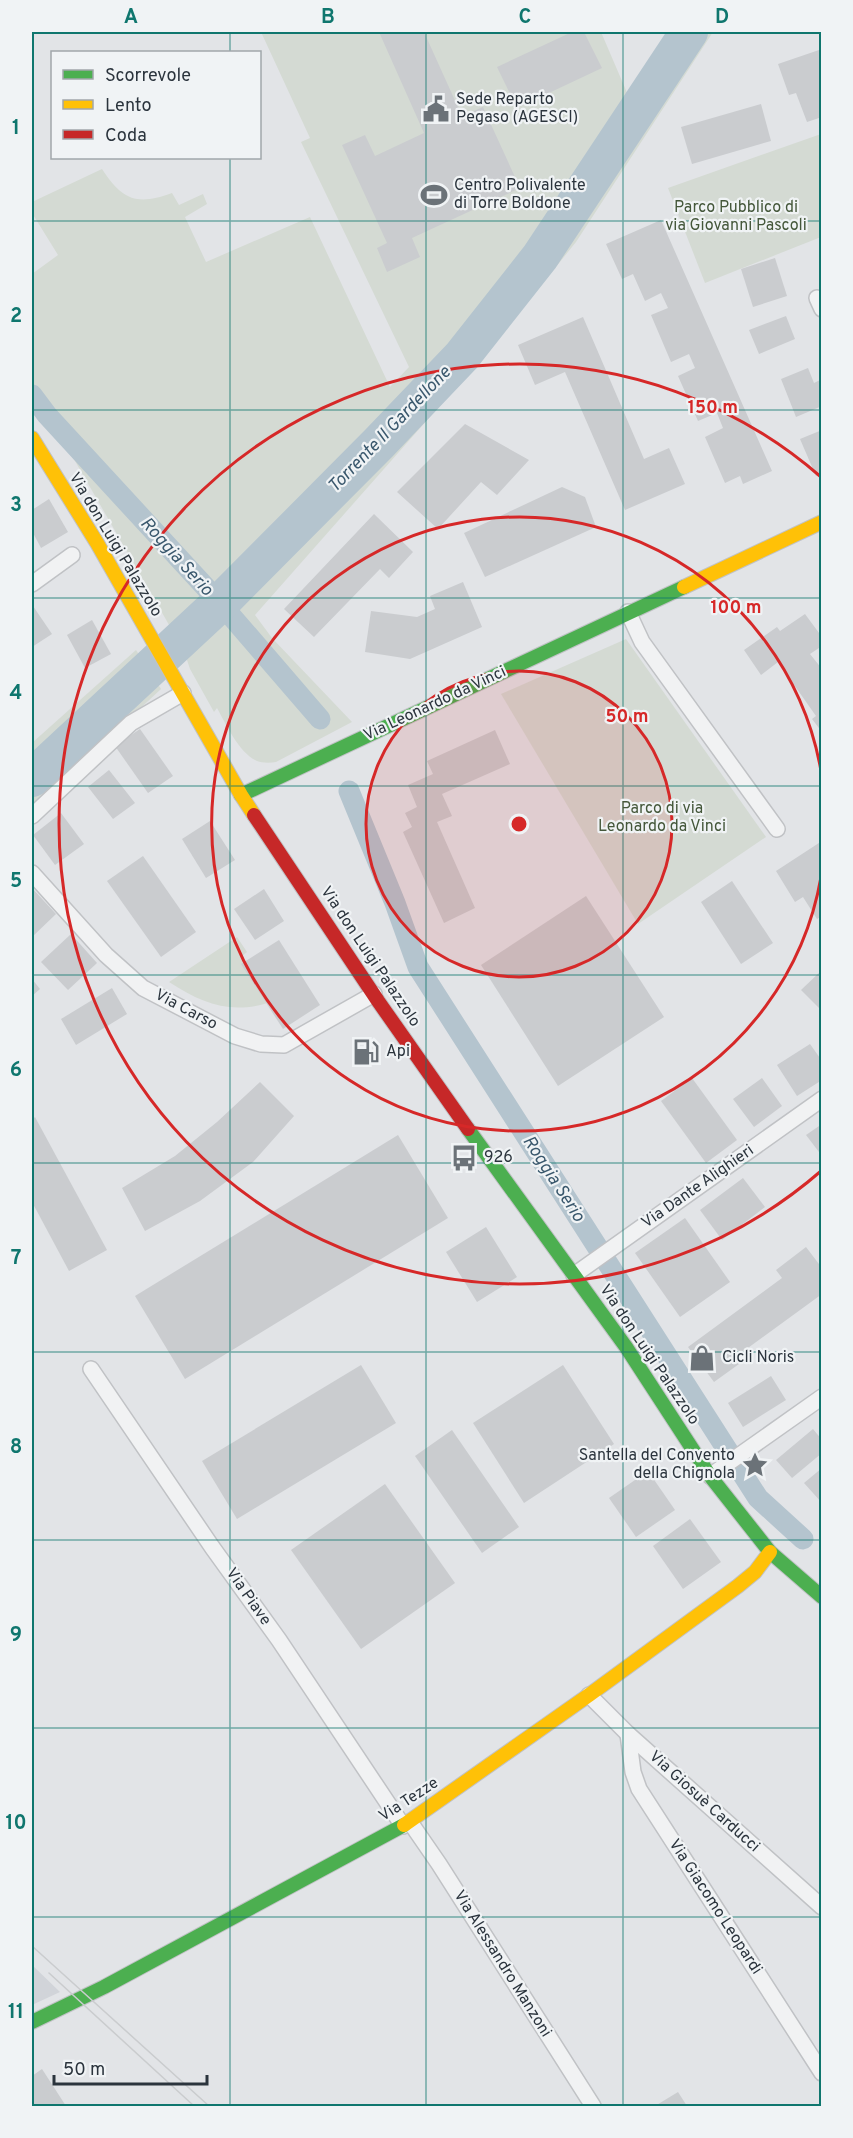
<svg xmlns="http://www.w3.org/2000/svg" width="853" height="2138" font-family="Overpass,sans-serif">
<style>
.built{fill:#d1d4d9}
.green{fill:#d4dad3}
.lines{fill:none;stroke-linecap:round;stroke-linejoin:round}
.canal{stroke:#b4c4ce;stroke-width:21}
.river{stroke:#b4c4ce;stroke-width:38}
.building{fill:#cacccf}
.street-casing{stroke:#c0c2c5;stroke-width:18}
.fast-casing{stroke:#c0c2c5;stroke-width:16}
.slow-casing{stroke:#c0c2c5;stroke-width:16}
.jam-casing{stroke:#c0c2c5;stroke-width:16}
.street{stroke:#f1f2f3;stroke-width:15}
.fast{stroke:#4caf50;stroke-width:14}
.slow{stroke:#ffc107;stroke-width:14}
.jam{stroke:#c62828;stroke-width:14}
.tram{stroke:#caccce;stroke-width:1.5}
.grid{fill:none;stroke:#0f766e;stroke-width:1.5;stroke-opacity:0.55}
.ring{fill:none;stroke:#d62828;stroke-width:3}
.labels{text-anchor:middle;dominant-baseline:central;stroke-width:4.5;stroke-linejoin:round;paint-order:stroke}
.poi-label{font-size:16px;fill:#2b343d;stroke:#f0f3f5;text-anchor:start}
.park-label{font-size:16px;fill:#44573a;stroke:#f0f3f5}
.street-label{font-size:16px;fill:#2b343d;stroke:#f0f3f5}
.water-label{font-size:18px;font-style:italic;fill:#3a586d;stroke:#f0f3f5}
.centre{fill:#d62828;stroke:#f0f3f5;stroke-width:3}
.ring-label{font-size:18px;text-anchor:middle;font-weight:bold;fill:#d62828;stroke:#f0f3f5;stroke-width:4.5;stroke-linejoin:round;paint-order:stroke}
.neatline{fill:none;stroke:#0f766e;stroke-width:2}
.grid-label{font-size:20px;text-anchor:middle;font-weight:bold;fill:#0f766e}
</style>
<rect width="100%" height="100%" fill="#e2e4e7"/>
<!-- built -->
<path class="built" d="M32 1965 60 1992 32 2005Z"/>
<!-- green -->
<g class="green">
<path d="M261 32H601L628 95 669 32H713L576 242 489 350 255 615 272 638 352 722 276 762C270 763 262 763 257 761 239 753 226 724 217 708L214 712 190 669 184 651 75 461 32 404V274L58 255 32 213V202L102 169C122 200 137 206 172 193L179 205 203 194 207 204 185 217 206 262 310 217 390 387 409 367 301 142 310 138Z"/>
<path d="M821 134V237L705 283 668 188Z"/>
<path d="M626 639 766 837 638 924 501 694Z"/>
<path d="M136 650 161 689 32 809V743Z"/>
<path d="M237 937 247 952 242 956 271 1002C231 1015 203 1004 169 982Z"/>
</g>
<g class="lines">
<!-- canal -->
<g class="canal">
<path d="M32 395 47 415 220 603 320 719"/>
<path d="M349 791 395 903 418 967 758 1498 803 1539"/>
</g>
<!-- river -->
<path class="river" d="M32 778 220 603 379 443 462 356 540 257 689 32"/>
</g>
<!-- building -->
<g class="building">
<path d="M379 32H424L462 116 483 107 520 188 412 238 420 257 387 272 377 248 387 243 342 145 365 135 375 156 424 133Z"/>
<path d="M572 32H584L602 68 517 108 497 67Z"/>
<path d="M819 50 822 59V117L807 122 796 93 789 95 778 64Z"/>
<path d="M761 104 771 141 692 164 681 127Z"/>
<path d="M661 220 772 471 743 484 740 476 725 483 705 437 723 428 717 413 698 421 678 376 695 368 689 354 671 362 651 315 668 308 661 293 645 301 633 274 622 279 606 244Z"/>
<path d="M775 258 787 296 753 307 741 269Z"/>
<path d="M786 316 795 339 759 354 749 330Z"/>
<path d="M583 317 644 459 669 448 685 484 625 510 565 372 535 385 518 345Z"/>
<path d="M808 368 814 383 820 380 822 383V406L796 417 781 379Z"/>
<path d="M465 424 529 460 497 495 481 482 438 529 397 492Z"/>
<path d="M822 430V473L816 476 800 439Z"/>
<path d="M562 487 585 497 596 527 485 577 464 533Z"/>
<path d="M49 499 68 532 41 548 32 531V510Z"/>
<path d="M374 514 413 552 389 578 380 569 314 637 284 609Z"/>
<path d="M463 582 482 627 410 659 365 652 371 611 417 617 435 609 430 596Z"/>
<path d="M33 606 52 634 32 647V607Z"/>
<path d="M805 614 822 637V646L810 654 822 669V732L812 719 816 716 778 662 761 675 744 650 777 627 780 631Z"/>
<path d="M92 620 111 654 85 668 67 635Z"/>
<path d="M140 729 173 776 148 793 115 746Z"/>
<path d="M495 730 510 764 442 794 452 816 437 822 475 908 444 923 403 832 412 827 405 813 417 807 408 785 433 774 427 761Z"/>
<path d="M109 770 135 803 113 819 88 787Z"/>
<path d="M61 813 84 844 55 865 33 835Z"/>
<path d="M210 821 235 860 206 878 182 839Z"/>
<path d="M822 841V916L817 919 803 897 795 902 776 871Z"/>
<path d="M143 856 196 932 161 957 107 881Z"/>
<path d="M732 881 773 943 741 964 701 902Z"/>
<path d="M32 888 56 914 32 937Z"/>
<path d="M264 889 284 921 255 940 234 909Z"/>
<path d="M586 896 664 1017 558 1086 481 965Z"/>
<path d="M71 934 97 963 68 990 41 962Z"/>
<path d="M279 940 320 1005 283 1029 241 964Z"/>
<path d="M822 970V1011L801 990Z"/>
<path d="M32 979 40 989 32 996Z"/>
<path d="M112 988 127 1014 76 1045 61 1019Z"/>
<path d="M810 1044 822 1061V1080L797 1096 777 1065Z"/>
<path d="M692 1078 737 1140 706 1163 661 1101Z"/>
<path d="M762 1078 782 1106 754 1127 733 1099Z"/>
<path d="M260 1082 294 1116 253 1162 200 1201 145 1231 122 1188 175 1156 217 1122Z"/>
<path d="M35 1117 107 1250 69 1271 32 1202V1120Z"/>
<path d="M822 1124V1156L806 1135Z"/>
<path d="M398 1135 448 1218 185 1379 135 1296Z"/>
<path d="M743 1178 765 1207 722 1240 700 1210Z"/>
<path d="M685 1218 730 1282 680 1317 635 1253Z"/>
<path d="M486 1227 517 1277 477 1302 446 1252Z"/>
<path d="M806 1247 822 1268V1294L741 1353 746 1359 714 1382 688 1347 782 1278 776 1270Z"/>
<path d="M361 1365 396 1423 237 1519 202 1461Z"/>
<path d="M563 1365 614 1444 524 1503 473 1423Z"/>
<path d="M771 1376 786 1400 743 1427 728 1403Z"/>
<path d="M813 1429 822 1440V1453L792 1478 776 1460Z"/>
<path d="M452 1430 519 1527 482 1553 415 1456Z"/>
<path d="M822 1468V1503L804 1483Z"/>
<path d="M648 1471 675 1510 636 1537 609 1498Z"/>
<path d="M385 1484 455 1583 361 1649 291 1550Z"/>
<path d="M690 1519 721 1562 683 1589 653 1546Z"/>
<path d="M42 2069 66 2106H32V2076Z"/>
<path d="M678 2092 687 2106H655Z"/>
</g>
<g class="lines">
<!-- street casing -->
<g class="street-casing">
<g id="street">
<path d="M817 298 822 309"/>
<path d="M32 584 72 555"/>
<path d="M628 612 642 642 777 829"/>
<path d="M32 816 131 723 183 693"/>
<path d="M32 873 106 955 143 988 235 1036 261 1044 284 1045 374 994"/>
<path d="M574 1275 822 1099"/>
<path d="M91 1369 212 1547 279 1640 403 1826"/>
<path d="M710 1476 822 1397"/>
<path d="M589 1695 628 1734 822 1907"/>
<path d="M628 1734 633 1772 639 1789 822 2073"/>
<path d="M410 1822 439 1864 593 2106"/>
</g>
</g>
<!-- fast casing -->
<g class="fast-casing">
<g id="fast">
<path d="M241 795 684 587"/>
<path d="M468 1129 626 1347 710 1476 770 1552 822 1597"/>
<path d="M32 2022 104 1987 404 1825"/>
</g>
</g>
<!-- slow casing -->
<g class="slow-casing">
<g id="slow">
<path d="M32 438 97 543 241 795 254 815"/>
<path d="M684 587 822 522"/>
<path d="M404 1825 589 1695 738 1586 755 1572 770 1552"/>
</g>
</g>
<!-- jam casing -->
<g class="jam-casing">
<path id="jam" d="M254 815 378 1001 468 1129"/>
</g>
<!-- street -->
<use href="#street" class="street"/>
<!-- fast -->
<use href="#fast" class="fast"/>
<!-- slow -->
<use href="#slow" class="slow"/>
<!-- jam -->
<use href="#jam" class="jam"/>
<!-- tram -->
<g class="tram">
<path d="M32 1946 209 2106"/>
<path d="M49 1973 194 2106"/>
</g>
</g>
<!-- grid -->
<path class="grid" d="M230 32V52M426 32V2106M623 32V2106M230 158V2106M32 221H822M32 410H822M32 598H822M32 786H822M32 975H822M32 1163H822M32 1352H822M32 1540H822M32 1728H822M32 1917H822"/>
<!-- distance rings -->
<circle cx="519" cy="824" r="153" fill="#d62828" fill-opacity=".12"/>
<g class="ring">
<circle cx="519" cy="824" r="153"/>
<path d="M821 877A307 307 0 1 1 821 771"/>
<path d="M821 1171A460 460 0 1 1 821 477"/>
</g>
<!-- icons -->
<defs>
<g id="civic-bare" transform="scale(2.07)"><path d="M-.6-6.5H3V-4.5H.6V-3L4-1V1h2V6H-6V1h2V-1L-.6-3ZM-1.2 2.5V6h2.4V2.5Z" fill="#6b7278" stroke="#f0f3f5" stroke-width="2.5" paint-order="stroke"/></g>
<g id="stadium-bare" transform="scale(2.07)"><path d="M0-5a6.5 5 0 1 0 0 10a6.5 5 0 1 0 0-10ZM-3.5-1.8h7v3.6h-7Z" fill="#6b7278" stroke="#f0f3f5" stroke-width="2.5" paint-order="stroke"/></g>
<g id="fuel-bare" transform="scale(2.07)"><path d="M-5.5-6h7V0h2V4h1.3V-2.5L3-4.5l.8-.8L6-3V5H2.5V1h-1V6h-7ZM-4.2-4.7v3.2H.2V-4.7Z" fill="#6b7278" stroke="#f0f3f5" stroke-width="2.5" paint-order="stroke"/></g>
<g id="bus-bare" transform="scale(2.07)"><path d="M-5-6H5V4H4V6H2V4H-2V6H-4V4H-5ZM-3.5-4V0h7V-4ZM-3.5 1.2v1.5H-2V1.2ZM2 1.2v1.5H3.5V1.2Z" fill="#6b7278" stroke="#f0f3f5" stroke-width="2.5" paint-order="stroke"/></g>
<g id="shop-bare" transform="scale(2.07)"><path d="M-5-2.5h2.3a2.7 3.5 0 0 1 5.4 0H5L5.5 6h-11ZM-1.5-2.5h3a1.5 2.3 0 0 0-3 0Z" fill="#6b7278" stroke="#f0f3f5" stroke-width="2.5" paint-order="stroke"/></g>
<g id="sight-bare" transform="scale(2.07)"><path d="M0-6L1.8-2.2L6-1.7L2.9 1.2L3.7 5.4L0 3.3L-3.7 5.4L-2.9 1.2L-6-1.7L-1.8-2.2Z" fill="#6b7278" stroke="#f0f3f5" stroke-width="2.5" paint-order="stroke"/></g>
</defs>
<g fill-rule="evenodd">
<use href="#civic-bare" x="436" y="109"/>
<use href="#stadium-bare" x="434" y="195"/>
<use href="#fuel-bare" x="366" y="1052"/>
<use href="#bus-bare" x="464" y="1158"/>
<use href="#shop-bare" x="702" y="1358"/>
<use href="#sight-bare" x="755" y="1465"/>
</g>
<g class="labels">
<!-- poi labels -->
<g class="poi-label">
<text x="456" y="100">Sede Reparto<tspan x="456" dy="18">Pegaso (AGESCI)</tspan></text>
<text x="454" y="186">Centro Polivalente<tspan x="454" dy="18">di Torre Boldone</tspan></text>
<text x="386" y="1052">Api</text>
<text x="484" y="1158">926</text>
<text x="722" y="1358">Cicli Noris</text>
<text x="735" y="1456" text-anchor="end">Santella del Convento<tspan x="735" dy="18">della Chignola</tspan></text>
</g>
<!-- park labels -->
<g class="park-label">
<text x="736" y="208">Parco Pubblico di<tspan x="736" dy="18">via Giovanni Pascoli</tspan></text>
<text x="662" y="809">Parco di via<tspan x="662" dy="18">Leonardo da Vinci</tspan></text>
</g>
<!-- street labels -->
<g class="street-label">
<text transform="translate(115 545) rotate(59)">Via don Luigi Palazzolo</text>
<text transform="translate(435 704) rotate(-25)">Via Leonardo da Vinci</text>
<text transform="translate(370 957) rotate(56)">Via don Luigi Palazzolo</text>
<text transform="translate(186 1010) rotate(28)">Via Carso</text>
<text transform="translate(698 1187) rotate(-35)">Via Dante Alighieri</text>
<text transform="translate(649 1355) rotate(56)">Via don Luigi Palazzolo</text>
<text transform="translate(248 1597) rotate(55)">Via Piave</text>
<text transform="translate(409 1800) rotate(-33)">Via Tezze</text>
<text transform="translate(704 1802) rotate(42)">Via Giosuè Carducci</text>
<text transform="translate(715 1907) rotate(57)">Via Giacomo Leopardi</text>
<text transform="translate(502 1964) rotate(58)">Via Alessandro Manzoni</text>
</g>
<!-- water labels -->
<g class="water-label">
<text transform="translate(390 430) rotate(-46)">Torrente Il Gardellone</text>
<text transform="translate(176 557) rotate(48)">Roggia Serio</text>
<text transform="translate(553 1179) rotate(57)">Roggia Serio</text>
</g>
</g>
<circle cx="519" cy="824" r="9" class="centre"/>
<g class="ring-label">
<text x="713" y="413">150 m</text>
<text x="736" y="613">100 m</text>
<text x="627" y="722">50 m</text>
</g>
<!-- border -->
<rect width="853" height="2138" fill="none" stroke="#f0f3f5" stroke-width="66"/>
<!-- legend -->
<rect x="51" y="51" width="210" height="108" fill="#f0f3f5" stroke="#a1a7ab" stroke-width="1.5"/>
<rect x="63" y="70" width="30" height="9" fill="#4caf50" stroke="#a1a7ab" stroke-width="1.5"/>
<text x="105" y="81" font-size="18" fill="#2b343d">Scorrevole</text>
<rect x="63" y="100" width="30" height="9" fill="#ffc107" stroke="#a1a7ab" stroke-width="1.5"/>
<text x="105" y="111" font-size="18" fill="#2b343d">Lento</text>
<rect x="63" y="130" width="30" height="9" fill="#c62828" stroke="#a1a7ab" stroke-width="1.5"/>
<text x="105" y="141" font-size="18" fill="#2b343d">Coda</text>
<!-- scale -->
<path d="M54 2075v9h153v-9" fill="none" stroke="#2b343d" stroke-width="3"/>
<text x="63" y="2075" font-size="18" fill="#2b343d" stroke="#f0f3f5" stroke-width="4.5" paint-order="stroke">50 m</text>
<rect x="33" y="33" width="787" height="2072" class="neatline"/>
<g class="grid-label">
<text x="131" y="23">A</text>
<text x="328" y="23">B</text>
<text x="525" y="23">C</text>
<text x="722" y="23">D</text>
<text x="16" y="134">1</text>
<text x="16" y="322">2</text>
<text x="16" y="511">3</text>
<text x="16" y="699">4</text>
<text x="16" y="887">5</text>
<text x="16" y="1076">6</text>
<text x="16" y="1264">7</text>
<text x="16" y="1453">8</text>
<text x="16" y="1641">9</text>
<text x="16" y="1829">10</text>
<text x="16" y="2018">11</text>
</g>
</svg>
